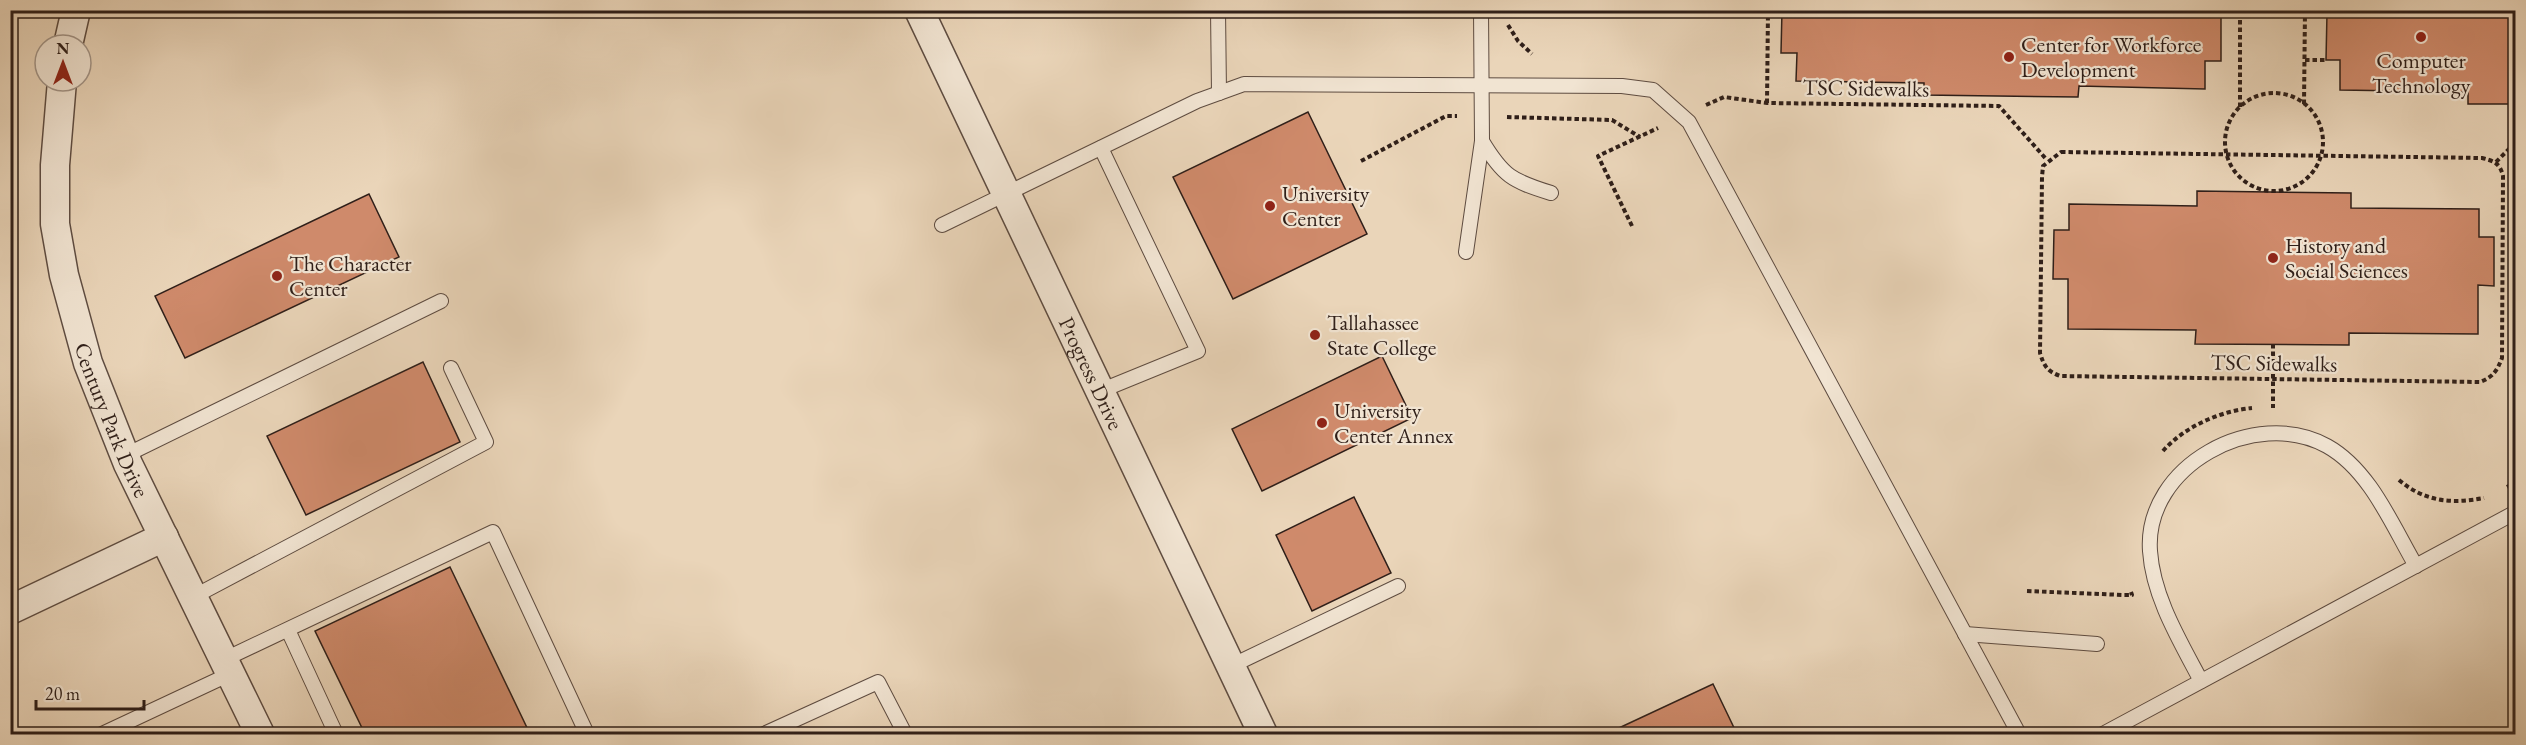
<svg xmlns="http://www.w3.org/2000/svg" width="2526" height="745" font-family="'EB Garamond',serif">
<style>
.building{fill:#cf8a6b;stroke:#2f1f19;stroke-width:1.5}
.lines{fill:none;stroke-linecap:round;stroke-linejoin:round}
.lane-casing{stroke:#5e4c41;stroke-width:16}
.street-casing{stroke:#5e4c41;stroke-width:31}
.path{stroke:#2f1f19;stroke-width:4;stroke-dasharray:4.5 3;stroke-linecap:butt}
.lane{stroke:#f1e4d2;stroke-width:14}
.street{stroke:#f1e4d2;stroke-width:28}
.poi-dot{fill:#8f2418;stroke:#f1e4d2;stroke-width:2}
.labels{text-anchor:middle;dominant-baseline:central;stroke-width:4.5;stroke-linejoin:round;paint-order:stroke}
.poi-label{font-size:22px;fill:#2f1f19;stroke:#f1e4d2;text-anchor:start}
.street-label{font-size:22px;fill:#2f1f19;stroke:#f1e4d2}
</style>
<rect width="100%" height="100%" fill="#ead5b9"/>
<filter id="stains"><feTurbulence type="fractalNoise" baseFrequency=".00333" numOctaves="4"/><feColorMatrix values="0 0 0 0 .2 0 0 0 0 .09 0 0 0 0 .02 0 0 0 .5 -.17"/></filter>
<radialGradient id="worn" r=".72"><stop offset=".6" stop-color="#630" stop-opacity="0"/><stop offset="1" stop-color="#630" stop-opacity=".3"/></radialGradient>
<!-- building -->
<g class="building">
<path d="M1782 10H2206V13L2221 14V61H2205V89L2079 86 2078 97 1924 95V83L1796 81 1797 53H1781Z"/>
<path d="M2341 10H2516V104H2468V92L2340 90V60H2326L2327 13 2341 14Z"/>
<path d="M1308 112 1367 234 1233 299 1173 177Z"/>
<path d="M2197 191 2351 193V208L2479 209V237H2494V286L2478 285V334L2349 333V345L2195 344 2196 330 2068 329V279H2053L2054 230H2069V204L2197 206Z"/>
<path d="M369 194 399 257 185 358 155 296Z"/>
<path d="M1382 356 1412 418 1262 491 1232 429Z"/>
<path d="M423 362 460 442 306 515 267 436Z"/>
<path d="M1354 497 1391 573 1312 611 1276 535Z"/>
<path d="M450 567 530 734H365L315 631Z"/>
<path d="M1713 684 1737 734H1606Z"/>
</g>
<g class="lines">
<!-- lane casing -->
<g class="lane-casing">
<g id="lane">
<path d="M1218 10 1219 93"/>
<path d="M1482 141C1503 176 1512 181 1551 193"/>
<path d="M942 225 1197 101 1244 84 1622 86 1653 90 1689 122 2019 734"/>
<path d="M1466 252 1482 141 1481 10"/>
<path d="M1100 391 1198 351 1101 148"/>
<path d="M124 456 441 301"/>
<path d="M193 597 486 442 451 368"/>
<path d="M288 630 336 734"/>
<path d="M1965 634 2097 644"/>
<path d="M223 660 493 532 587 734"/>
<path d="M1231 666 1398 586"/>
<path d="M2201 681C2180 641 2153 597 2150 551 2144 466 2255 406 2327 446 2370 470 2392 525 2416 566"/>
<path d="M102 734 230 674"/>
<path d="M764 734 878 682 905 734"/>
<path d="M2103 734 2516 512"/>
</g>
</g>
<!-- street casing -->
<g class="street-casing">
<g id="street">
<path id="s1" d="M919 10 1263 734"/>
<path d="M68 45 76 10"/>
<path id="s2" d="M62 81 55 165V224L64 275 88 363 128 464 260 734"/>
<path d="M10 610 164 537"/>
</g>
</g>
<!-- path -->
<g class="path">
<path d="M1508 25 1518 41 1532 54"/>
<path d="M2305 60H2326"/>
<circle cx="2274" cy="142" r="49"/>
<path d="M1767 103 1768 10"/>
<path d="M2304 104 2305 10"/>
<path d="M1706 105 1724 97 1767 103 1999 106 2047 160"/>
<path d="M2240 107V10"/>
<path d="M1507 117 1612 120 1640 137"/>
<path d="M2061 152 2482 158C2494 161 2500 163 2503 176L2502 358C2497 371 2493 377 2480 382L2060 376C2047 371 2044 366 2040 353L2042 177 2043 166Z"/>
<path d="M1361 161 1446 116H1457"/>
<path d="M2496 162 2516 142"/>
<path d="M1632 226 1598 156 1658 128"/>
<path d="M2273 344V408"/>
<path d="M2163 451C2184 427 2220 411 2252 408"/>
<path d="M2399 480C2425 502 2452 504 2484 498"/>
<path d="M2507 487 2516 482"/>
<path d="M2027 591 2123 595H2132L2131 592"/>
</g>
<!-- lane -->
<use href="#lane" class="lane"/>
<!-- street -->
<use href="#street" class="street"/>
</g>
<!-- markers -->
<g class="poi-dot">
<circle cx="2421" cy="37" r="6"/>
<circle cx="2009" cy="57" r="6"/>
<circle cx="1270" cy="206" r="6"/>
<circle cx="2273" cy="258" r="6"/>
<circle cx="277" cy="276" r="6"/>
<circle cx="1315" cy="335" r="6"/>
<circle cx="1322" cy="423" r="6"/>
</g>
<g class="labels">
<!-- poi labels -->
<g class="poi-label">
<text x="2021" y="44">Center for Workforce<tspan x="2021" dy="25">Development</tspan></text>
<text x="2421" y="60" text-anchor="middle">Computer<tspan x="2421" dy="25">Technology</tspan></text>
<text x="1282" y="193">University<tspan x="1282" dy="25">Center</tspan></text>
<text x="2285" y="245">History and<tspan x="2285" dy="25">Social Sciences</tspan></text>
<text x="289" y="263">The Character<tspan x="289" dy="25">Center</tspan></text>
<text x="1327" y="322">Tallahassee<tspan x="1327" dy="25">State College</tspan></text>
<text x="1334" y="410">University<tspan x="1334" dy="25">Center Annex</tspan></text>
</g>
<!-- street labels -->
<g class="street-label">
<text transform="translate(1866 88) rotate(1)">TSC Sidewalks</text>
<text transform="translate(2274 363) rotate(1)">TSC Sidewalks</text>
<text stroke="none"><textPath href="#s1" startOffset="402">Progress Drive</textPath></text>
<text stroke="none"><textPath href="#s2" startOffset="348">Century Park Drive</textPath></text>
</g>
</g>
<!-- margin -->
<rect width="2526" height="745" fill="none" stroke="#ead5b9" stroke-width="36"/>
<rect x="12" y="12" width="2502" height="721" fill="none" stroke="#2f1f19" stroke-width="3"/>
<rect x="18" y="18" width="2490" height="709" fill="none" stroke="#2f1f19" stroke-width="1.5"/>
<!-- north arrow -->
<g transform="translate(63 63)"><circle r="28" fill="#f1e4d2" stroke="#a39588" stroke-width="1.5"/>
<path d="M0-4.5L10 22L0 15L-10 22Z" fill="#8f2418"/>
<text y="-9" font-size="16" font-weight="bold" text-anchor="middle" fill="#2f1f19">N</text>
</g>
<!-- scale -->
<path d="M36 700v9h108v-9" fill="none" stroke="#2f1f19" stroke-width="3"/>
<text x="45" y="700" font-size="18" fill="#2f1f19" stroke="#f1e4d2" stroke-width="4.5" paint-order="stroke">20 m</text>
<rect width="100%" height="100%" filter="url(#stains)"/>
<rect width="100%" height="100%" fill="url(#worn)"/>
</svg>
